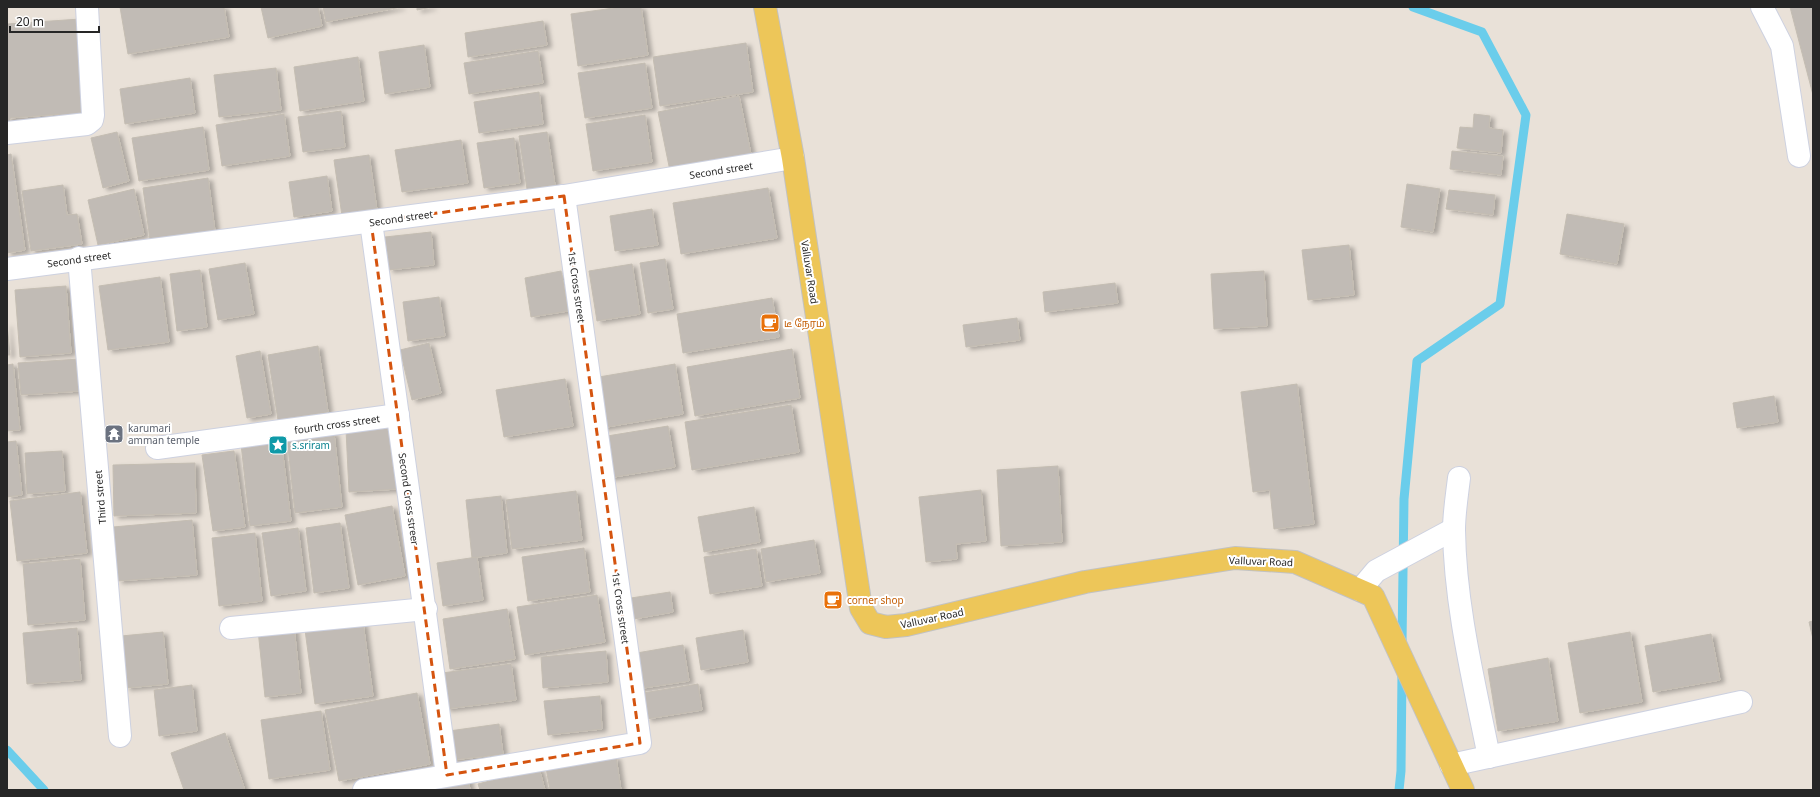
<svg xmlns="http://www.w3.org/2000/svg" width="1820" height="797" font-family="'Noto Sans','Noto Sans Tamil',sans-serif">
<style>
.lines{fill:none;stroke-linecap:round;stroke-linejoin:round}
.stream{stroke:#6acdeb;stroke-width:9}
.building{fill:#c1bbb5;stroke:#c4bdb2;filter:url(#shadow)}
.minor-casing{stroke:#cdd1e0;stroke-width:24}
.major-casing{stroke:#c2c2c2;stroke-width:24}
.minor{stroke:#fff;stroke-width:22}
.major{stroke:#edc659;stroke-width:22}
.marked{fill:none;stroke:#d5540f;stroke-width:3;stroke-dasharray:8 5;stroke-linejoin:round}
.labels{text-anchor:middle;dominant-baseline:central;stroke-width:4;stroke-linejoin:round;paint-order:stroke}
.street-label{font-size:10px;fill:#262626;stroke:#fff}
.food-label{font-size:10px;fill:#c56008;stroke:#fff;text-anchor:start}
.worship-label{font-size:10px;fill:#5b616d;stroke:#fff;text-anchor:start}
.culture-label{font-size:10px;fill:#0d838f;stroke:#fff;text-anchor:start}
</style>
<defs>
<filter id="shadow"><feDropShadow dx="4.5" dy="2.5" stdDeviation="2" flood-color="#0004"/></filter>
</defs>
<rect width="100%" height="100%" fill="#e9e1d8"/>
<g class="lines">
<!-- stream -->
<g class="stream">
<path d="M1402 644 1404 499 1417 361 1500 304 1526 115 1482 32 1413 7"/>
<path d="M7 750 44 790"/>
<path d="M1399 790 1401 771 1402 673"/>
</g>
</g>
<!-- building -->
<g class="building">
<path d="M120 7H224L229 37 128 54Z"/>
<path d="M261 7H318L322 26 268 38Z"/>
<path d="M323 7H401L326 22Z"/>
<path d="M417 7H432L417 10Z"/>
<path d="M621 7H641L648 55 578 66 571 14Z"/>
<path d="M1790 7H1813V95Z"/>
<path d="M80 19 86 115 59 118V114L10 118 11 128H7V24Z"/>
<path d="M543 21 547 45 468 57 465 33Z"/>
<path d="M746 43 753 92 660 106 653 57Z"/>
<path d="M424 45 430 87 385 94 379 52Z"/>
<path d="M538 51 543 83 469 94 464 63Z"/>
<path d="M358 57 364 101 300 111 294 67Z"/>
<path d="M645 63 652 108 585 118 578 73Z"/>
<path d="M276 68 281 110 219 117 214 75Z"/>
<path d="M190 78 195 113 125 124 120 89Z"/>
<path d="M539 92 543 124 479 133 474 102Z"/>
<path d="M739 96 751 154 670 171 658 112Z"/>
<path d="M341 111 345 147 303 152 298 117Z"/>
<path d="M284 114 290 156 222 166 216 125Z"/>
<path d="M1474 114 1490 116 1489 128 1503 130 1501 153 1457 148 1460 127 1473 128Z"/>
<path d="M645 115 652 162 593 171 586 124Z"/>
<path d="M203 127 209 170 139 181 132 138Z"/>
<path d="M117 132 129 181 103 188 91 138Z"/>
<path d="M547 132 555 185 527 189 519 136Z"/>
<path d="M514 138 520 183 484 188 477 143Z"/>
<path d="M461 140 468 183 402 192 395 150Z"/>
<path d="M1452 151 1503 156 1501 175 1450 169Z"/>
<path d="M11 154 25 250 7 253V155Z"/>
<path d="M369 155 377 210 342 216 334 160Z"/>
<path d="M327 176 332 211 294 217 289 182Z"/>
<path d="M208 178 215 231 150 240 143 188Z"/>
<path d="M1407 184 1440 189 1433 232 1401 227Z"/>
<path d="M63 185 67 215 77 214 82 244 31 251 22 191Z"/>
<path d="M768 188 777 238 681 254 673 203Z"/>
<path d="M134 189 144 235 98 245 88 200Z"/>
<path d="M1449 190 1495 195 1493 215 1446 209Z"/>
<path d="M652 209 658 245 615 251 610 216Z"/>
<path d="M1567 214 1624 224 1617 264 1560 254Z"/>
<path d="M431 232 434 265 389 270 385 237Z"/>
<path d="M1349 245 1354 295 1308 300 1302 250Z"/>
<path d="M665 259 673 309 648 313 640 263Z"/>
<path d="M245 263 254 314 218 320 209 269Z"/>
<path d="M632 264 640 314 597 321 589 271Z"/>
<path d="M200 270 207 327 177 331 170 274Z"/>
<path d="M561 271 568 311 531 317 525 278Z"/>
<path d="M1264 271 1267 326 1214 329 1211 274Z"/>
<path d="M160 277 169 342 108 350 99 286Z"/>
<path d="M1115 283 1118 303 1045 312 1043 292Z"/>
<path d="M66 286 71 353 20 357 15 290Z"/>
<path d="M439 297 445 336 408 341 403 302Z"/>
<path d="M772 298 779 337 683 353 677 314Z"/>
<path d="M1017 318 1020 340 966 347 963 325Z"/>
<path d="M7 324 10 355H7Z"/>
<path d="M429 343 441 393 412 400 400 350Z"/>
<path d="M318 346 328 412 278 420 268 355Z"/>
<path d="M792 349 800 398 695 416 687 367Z"/>
<path d="M260 351 271 414 247 418 236 356Z"/>
<path d="M79 359 81 391 21 395 18 363Z"/>
<path d="M13 364 20 430 7 431V365Z"/>
<path d="M675 364 683 414 601 428 593 378Z"/>
<path d="M565 379 573 426 504 437 496 390Z"/>
<path d="M1297 384 1314 524 1274 529 1270 490 1253 492 1241 392Z"/>
<path d="M1774 396 1778 422 1737 428 1733 403Z"/>
<path d="M791 405 799 452 692 470 685 422Z"/>
<path d="M668 426 675 467 608 478 601 437Z"/>
<path d="M394 428 398 489 349 492 346 430Z"/>
<path d="M334 433 342 507 295 513 287 438Z"/>
<path d="M281 439 291 521 250 526 241 444Z"/>
<path d="M16 441 22 495 7 497V442Z"/>
<path d="M62 451 65 491 27 494 25 453Z"/>
<path d="M234 451 245 527 213 531 202 455Z"/>
<path d="M195 463 196 513 114 516 113 465Z"/>
<path d="M1058 466 1062 542 1001 546 997 470Z"/>
<path d="M981 490 986 541 956 544 957 559 926 562 919 497Z"/>
<path d="M576 491 582 540 512 549 506 500Z"/>
<path d="M80 492 87 553 17 561 10 501Z"/>
<path d="M501 496 507 553 472 558 466 500Z"/>
<path d="M392 506 405 576 358 585 345 515Z"/>
<path d="M754 507 760 542 704 552 698 517Z"/>
<path d="M192 520 197 575 118 581 113 527Z"/>
<path d="M340 523 349 588 314 593 306 528Z"/>
<path d="M298 528 306 591 271 596 262 533Z"/>
<path d="M255 533 262 601 219 606 212 538Z"/>
<path d="M814 540 820 573 766 582 761 549Z"/>
<path d="M584 548 590 592 528 601 522 557Z"/>
<path d="M756 549 762 586 710 594 704 557Z"/>
<path d="M477 557 483 600 443 606 437 563Z"/>
<path d="M80 559 85 620 28 625 23 564Z"/>
<path d="M670 592 673 612 634 619 631 598Z"/>
<path d="M597 595 605 642 525 655 517 607Z"/>
<path d="M507 609 515 659 450 669 443 619Z"/>
<path d="M1813 621V639L1809 622Z"/>
<path d="M363 623 373 696 315 704 305 630Z"/>
<path d="M294 627 301 693 265 697 258 630Z"/>
<path d="M77 628 81 680 27 684 23 633Z"/>
<path d="M743 630 748 662 701 670 696 638Z"/>
<path d="M163 632 168 684 126 688 121 636Z"/>
<path d="M1630 632 1642 702 1580 713 1568 643Z"/>
<path d="M1711 634 1720 680 1653 692 1645 646Z"/>
<path d="M683 645 689 681 637 689 631 654Z"/>
<path d="M606 651 608 682 543 688 541 657Z"/>
<path d="M1548 658 1558 721 1498 731 1488 669Z"/>
<path d="M511 664 516 700 446 709 442 673Z"/>
<path d="M698 684 702 710 647 719 643 693Z"/>
<path d="M192 685 197 731 159 736 154 690Z"/>
<path d="M417 693 430 764 339 781 325 710Z"/>
<path d="M600 696 602 729 548 735 544 701Z"/>
<path d="M321 711 330 770 269 779 261 720Z"/>
<path d="M499 724 503 754 452 760 449 731Z"/>
<path d="M225 733 245 790H184L171 753Z"/>
<path d="M616 757 621 790H550L546 768Z"/>
<path d="M539 768 545 790H480L478 784Z"/>
<path d="M468 777 470 790H441L439 782Z"/>
</g>
<g class="lines">
<!-- minor casing -->
<g class="minor-casing">
<g id="minor">
<path d="M1762 7 1782 46 1799 156"/>
<path d="M7 133 87 124 92 120 93 115 87 7"/>
<path d="M371 222C396 406 423 591 447 775"/>
<path d="M79 258 120 736"/>
<path d="M7 269 564 196 793 158"/>
<path d="M157 448 398 415"/>
<path d="M1459 478C1457 495 1454 513 1454 530 1455 606 1474 682 1489 757"/>
<path d="M1360 590 1376 571 1454 529"/>
<path d="M231 628 426 609"/>
<path d="M1451 765 1741 702"/>
<path d="M364 790 640 743 564 196"/>
</g>
</g>
<!-- major casing -->
<g class="major-casing">
<path id="major" d="M765 7 793 158 861 608 870 623 886 627 906 625 1085 582 1235 558 1295 562 1373 596 1463 790"/>
</g>
<!-- minor -->
<use href="#minor" class="minor"/>
<!-- major -->
<use href="#major" class="major"/>
</g>
<!-- marked area -->
<path class="marked" d="M564 196 640 743 447 775 371 222Z"/>
<!-- icons -->
<defs>
<g id="cafe-square" transform="scale(1)"><rect x="-9" y="-9" width="18" height="18" rx="4" fill="#e8710a" stroke="#fff"/><path d="M-5.5-4.5H6V0H3Q3 3.5 0 3.5H-2.5Q-5.5 3.5-5.5 0ZM3-3.2v2h1.7v-2ZM-6 4.5H4V6H-6Z" fill="#fff"/></g>
<g id="temple-square" transform="scale(1)"><rect x="-9" y="-9" width="18" height="18" rx="4" fill="#6b7280" stroke="#fff"/><path d="M0-6L5-2H3V0L6.5 2.5H4V6H1.5V3h-3V6H-4V2.5H-6.5L-3 0V-2H-5Z" fill="#fff"/></g>
<g id="sight-square" transform="scale(1)"><rect x="-9" y="-9" width="18" height="18" rx="4" fill="#0f9aa8" stroke="#fff"/><path d="M0-6L1.8-2.2L6-1.7L2.9 1.2L3.7 5.4L0 3.3L-3.7 5.4L-2.9 1.2L-6-1.7L-1.8-2.2Z" fill="#fff"/></g>
</defs>
<g fill-rule="evenodd">
<use href="#cafe-square" x="770" y="323"/>
<use href="#temple-square" x="114" y="434"/>
<use href="#sight-square" x="278" y="445"/>
<use href="#cafe-square" x="833" y="600"/>
</g>
<g class="labels">
<!-- street labels -->
<g class="street-label">
<text transform="translate(721 170) rotate(-9)">Second street</text>
<text transform="translate(401 218) rotate(-8)">Second street</text>
<text transform="translate(79 259) rotate(-8)">Second street</text>
<text transform="translate(810 272) rotate(81)">Valluvar Road</text>
<text transform="translate(577 287) rotate(82)">1st Cross street</text>
<text transform="translate(337 424) rotate(-8)">fourth cross street</text>
<text transform="translate(100 497) rotate(-95)">Third street</text>
<text transform="translate(409 499) rotate(82)">Second Cross streer</text>
<text transform="translate(1261 561) rotate(2)">Valluvar Road</text>
<text transform="translate(621 608) rotate(82)">1st Cross street</text>
<text transform="translate(932 618) rotate(-12)">Valluvar Road</text>
</g>
<!-- food labels -->
<g class="food-label">
<text x="784" y="323">டீ நேரம்</text>
<text x="847" y="600">corner shop</text>
</g>
<!-- worship labels -->
<g class="worship-label">
<text x="128" y="428">karumari<tspan x="128" dy="12">amman temple</tspan></text>
</g>
<!-- culture labels -->
<g class="culture-label">
<text x="292" y="445">s.sriram</text>
</g>
</g>
<!-- border -->
<rect width="1820" height="797" fill="none" stroke="#262626" stroke-width="16"/>
<!-- scale -->
<path d="M10 26v6h89v-6" fill="none" stroke="#262626" stroke-width="2"/>
<text x="16" y="26" font-size="12" fill="#262626" stroke="#ffffff" stroke-width="3" paint-order="stroke">20 m</text>
</svg>
